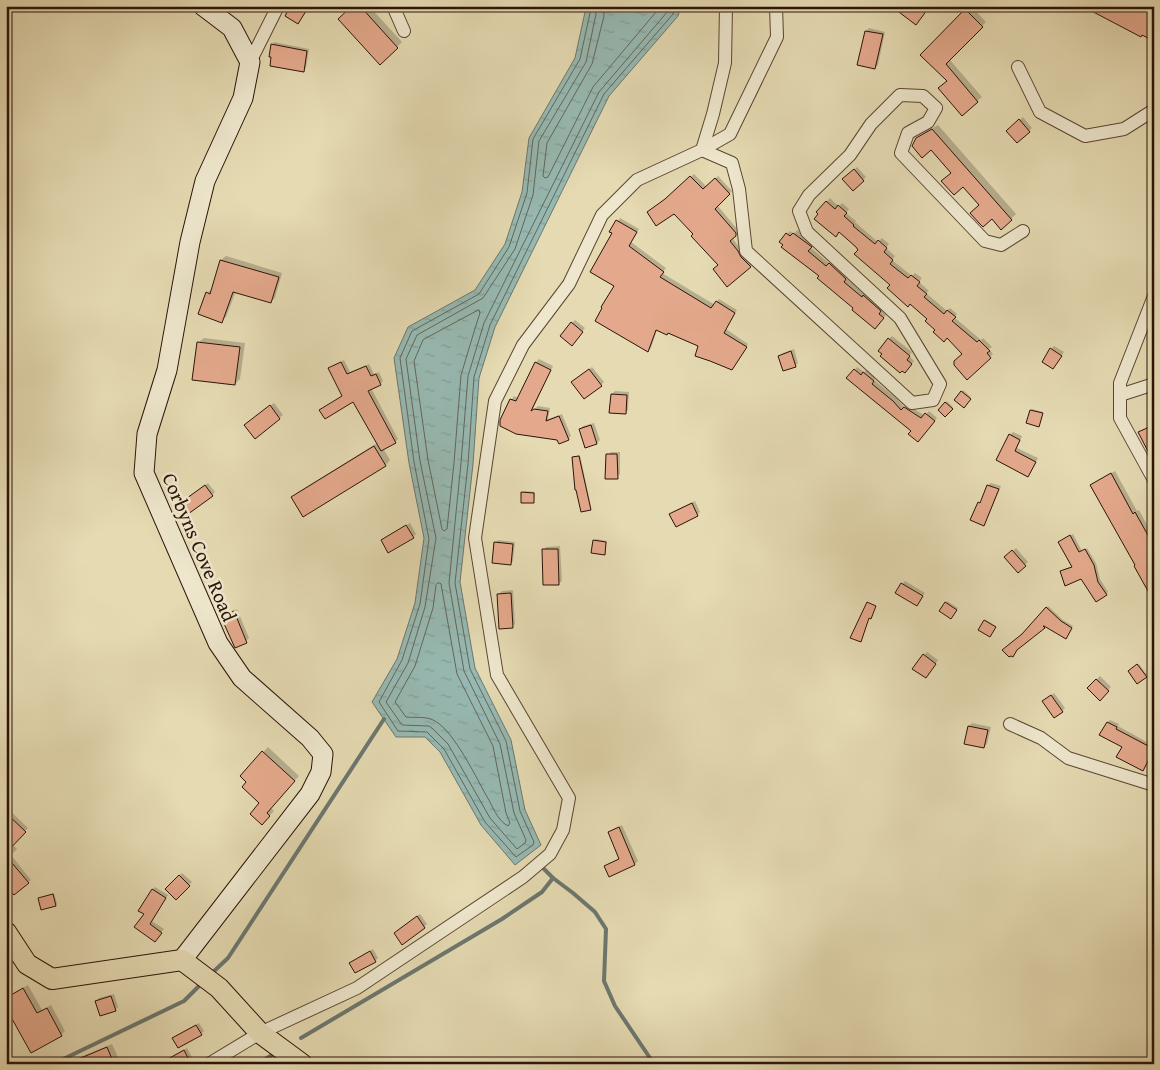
<svg xmlns="http://www.w3.org/2000/svg" width="1160" height="1070" font-family="'Gentium Book Plus',serif">
<style>
.water{fill:url(#water-ripples);stroke:#6c776f}
.shadow{fill:#0003}
.lines{fill:none;stroke-linecap:round;stroke-linejoin:round}
.shore{stroke:#62665e;stroke-width:1}
.stream{stroke:#6c776f;stroke-width:4}
.building{fill:#e4a98c;stroke:#2c1309}
.minor-casing{stroke:#5a4533;stroke-width:14}
.secondary-casing{stroke:#2c1309;stroke-width:21}
.primary-casing{stroke:#2c1309;stroke-width:22}
.minor{stroke:#eee7cd;stroke-width:12}
.secondary{stroke:#eee7cd;stroke-width:19}
.primary{stroke:#e5dab2;stroke-width:20}
.labels{text-anchor:middle;dominant-baseline:central;stroke-width:5;stroke-linejoin:round;paint-order:stroke}
.street-label{font-size:20px;fill:#2c1309;stroke:#eee7cd}
</style>
<defs>
<pattern id="water-ripples" width="26" height="14" patternUnits="userSpaceOnUse" patternTransform="scale(1.25)"><rect width="26" height="14" fill="#97bab3"/><path d="M2 4q2-2 4 0t4 0M15 11q2-2 4 0t4 0" fill="none" stroke="#829f99"/></pattern>
</defs>
<rect width="100%" height="100%" fill="#e5dab2"/>
<filter id="stains"><feTurbulence type="fractalNoise" baseFrequency=".004" numOctaves="4"/><feColorMatrix values="0 0 0 0 .2 0 0 0 0 .09 0 0 0 0 .02 0 0 0 .5 -.17"/></filter>
<radialGradient id="worn" r=".72"><stop offset=".6" stop-color="#630" stop-opacity="0"/><stop offset="1" stop-color="#630" stop-opacity=".3"/></radialGradient>
<!-- water -->
<path class="water" d="M582 6H681L678 16 609 96 495 327 479 378 473 464 460 582 475 668 511 740 525 810 541 845 515 865 481 825 440 752 425 737H396L372 702 397 659 415 603 424 538 409 463 394 358 408 327 475 290 505 244 522 192 529 138 575 58 585 12Z"/>
<!-- shadow -->
<g class="shadow">
<path d="M292 6H306L308 7 300 19Z"/>
<path d="M353 6H369L402 42 397 47Z"/>
<path d="M971 6 986 22 949 59 982 97 977 101 948 81 922 55Z"/>
<path d="M869 28 885 32 878 65 875 68 866 31Z"/>
<path d="M274 42 309 49 306 68 303 71 272 45Z"/>
<path d="M1023 117 1032 128 1017 142 1011 128Z"/>
<path d="M938 125 1016 214 1011 219 980 205 931 148 917 139 922 134Z"/>
<path d="M857 167 866 177 863 180 844 179Z"/>
<path d="M694 174 707 187 718 176 732 191 717 205 738 230V232L732 238 753 264 750 267 719 265 695 234 670 197Z"/>
<path d="M830 198 839 207 842 203 849 209 846 213 856 221 855 222 878 242 882 238 889 244 886 248 895 256 892 260 912 276 915 273 922 278 919 282 929 291 926 293 947 311 950 308 957 314 954 317 981 340 983 338 992 347 989 349 993 354 967 378 954 363 963 354 947 337 936 330 928 319 891 285 859 250 818 212Z"/>
<path d="M620 218 639 229 631 242 666 268 662 273 715 305 719 299 737 310 726 329 748 344 732 369 700 346 669 332 657 330 651 348 648 351 616 285 613 233 611 232Z"/>
<path d="M797 230 814 244 811 248 830 264 833 261 848 276 846 278 865 295 867 293 883 308 881 310 886 315 878 324 855 307 821 276 787 234 790 231 794 234Z"/>
<path d="M226 256 282 273 275 298 271 302 236 291 226 317 221 321 207 293 212 289H213L221 260Z"/>
<path d="M575 320 585 328 575 341 572 323Z"/>
<path d="M892 336 912 352 909 356 914 361 908 369 889 339Z"/>
<path d="M204 338 245 343 240 379 235 384 199 342Z"/>
<path d="M1054 346 1064 352 1056 364 1051 349Z"/>
<path d="M794 349 798 363 795 366 780 356 783 353Z"/>
<path d="M539 359 553 366 532 411 538 406 550 408 548 419 562 414 571 436 568 439 558 438 502 420 512 399 514 396 518 398 536 362Z"/>
<path d="M344 360 350 372 369 364 374 374 379 372 383 381 380 384 371 388 398 439 395 442 383 448 390 460 386 465 304 515 293 497 298 492 377 443 354 400 344 395 330 369 332 366Z"/>
<path d="M592 367 604 382 601 385 576 379Z"/>
<path d="M857 367 864 372 867 370 876 377 874 380 896 398 905 408 908 405 925 416 929 411 937 418 921 437 913 431 855 370Z"/>
<path d="M963 390 971 397 963 406 955 400Z"/>
<path d="M615 391 629 392 628 410 625 413 612 394Z"/>
<path d="M947 401 953 407 945 416 939 410Z"/>
<path d="M274 403 283 415 255 437 249 422Z"/>
<path d="M1032 409 1043 412 1040 424 1031 410Z"/>
<path d="M594 423 600 440 597 443 580 429 583 426Z"/>
<path d="M1013 432 1022 436 1017 448 1038 458 1031 472 1028 475 997 460 1010 435Z"/>
<path d="M611 452H620V474L617 477 608 455Z"/>
<path d="M580 455 591 507 590 508 573 457Z"/>
<path d="M1115 471 1137 511 1139 510 1153 536 1152 537 1154 541V601L1092 485 1095 482Z"/>
<path d="M208 483 215 492 212 495 181 503Z"/>
<path d="M991 483 1001 486 986 522 979 503 982 501H983L988 485Z"/>
<path d="M524 491 535 492 534 501 533 502 523 493Z"/>
<path d="M695 501 700 512 697 515 671 514 674 511Z"/>
<path d="M410 523 416 534 413 537 383 540 386 537Z"/>
<path d="M1073 534 1082 551 1087 548 1096 563 1100 579 1108 592 1106 594 1082 577 1061 572 1064 569 1073 566 1062 540Z"/>
<path d="M596 539 607 541 605 552 604 553 594 541Z"/>
<path d="M498 540 515 542 513 561 510 564 495 543Z"/>
<path d="M560 546 562 581 558 584 543 550 546 547Z"/>
<path d="M1016 548 1028 562 1018 571 1006 557Z"/>
<path d="M905 581 925 593 917 604 902 584Z"/>
<path d="M513 590 515 624 512 627 499 594 502 591Z"/>
<path d="M947 601 958 608 952 617 946 603Z"/>
<path d="M1048 606 1063 620 1073 626 1068 635 1046 625 1018 648 1015 653 1024 633Z"/>
<path d="M237 609 249 638 246 641 236 646 222 617 225 614Z"/>
<path d="M986 620 996 626 991 634 985 621Z"/>
<path d="M927 652 938 660 929 674 924 655Z"/>
<path d="M1139 664 1147 675 1138 682 1130 671Z"/>
<path d="M6 674 11 678 6 683Z"/>
<path d="M1100 676 1111 687 1100 699 1088 688Z"/>
<path d="M1054 693 1065 708 1062 711 1047 699Z"/>
<path d="M1110 720 1119 724 1118 726 1154 746V750L1145 767 1143 769 1123 747 1108 722Z"/>
<path d="M972 723 991 727 987 744 984 747 969 726Z"/>
<path d="M268 747 299 776 270 807 274 811 262 823 261 803 248 782 242 776Z"/>
<path d="M6 807 28 828 12 844 17 849 11 855 31 880 28 882 6 884Z"/>
<path d="M622 825 638 861 635 864 606 866 609 863 620 858 609 833 612 830Z"/>
<path d="M182 873 192 882 176 898 167 889Z"/>
<path d="M155 887 168 895 152 921 164 929 155 940 146 913 152 890Z"/>
<path d="M54 893 57 904 56 905 39 898Z"/>
<path d="M420 914 427 924 424 927 398 930Z"/>
<path d="M373 949 378 958 375 961 351 963 354 960Z"/>
<path d="M28 985 42 1010 51 1005 65 1031 61 1035 6 1006V998L8 996Z"/>
<path d="M114 994 118 1007 115 1010 96 1001 99 998Z"/>
<path d="M199 1023 204 1031 201 1034 174 1038 177 1035Z"/>
<path d="M112 1044 121 1064H63Z"/>
<path d="M187 1048 192 1057 182 1064H158Z"/>
</g>
<g class="lines">
<!-- shore -->
<g class="shore">
<path d="M588 6 590 13 580 59 533 139 527 193 509 247 479 294 412 331 400 358 414 462 429 539 420 604 402 660 379 702 398 731 427 732 444 749 485 822 516 857 533 845 534 842 520 811 506 741 470 669 455 583 468 464 474 377 490 325 604 94 673 14 676 6"/>
<path d="M595 6 596 14 586 62 539 141 533 195 515 249 483 298 417 335 406 359 420 461 436 538 425 607 408 663 386 702 402 725 429 726 433 729 448 744 490 818 517 849 525 843 526 840 514 813 500 744 464 671 449 583 461 463 468 376 484 323 599 92 668 11 669 6"/>
<path d="M603 6 604 16 592 64 547 143 543 176 545 178 548 177 593 87 661 6"/>
<path d="M479 310 480 313 477 322 461 375 454 463 447 529 444 531 442 529 428 460 414 361 423 340Z"/>
<path d="M438 583H440L441 584 457 674 493 746 506 813 510 823 508 826C500 822 494 811 490 802 478 782 454 729 433 720 425 716 414 718 406 717L395 702 415 666 433 608 436 585Z"/>
</g>
<!-- stream -->
<g class="stream">
<path d="M553 878 573 893 595 912 606 929 604 981 615 1006 650 1058V1064"/>
<path d="M210 975 228 958 384 719"/>
<path d="M301 1038 502 919 542 892 553 878 542 867"/>
<path d="M53 1064 184 1001 202 983"/>
<path d="M257 1064 277 1052"/>
</g>
</g>
<!-- building -->
<g class="building">
<path d="M290 6H298L306 11 298 24 285 16Z"/>
<path d="M352 6H360L398 48 380 65 338 19Z"/>
<path d="M891 6H930L916 25Z"/>
<path d="M1082 6H1154V41L1142 35 1141 37Z"/>
<path d="M965 9 983 27 946 64 978 102 962 116 938 88 947 81 920 55Z"/>
<path d="M865 31 883 34 875 69 857 65Z"/>
<path d="M271 44 307 51 304 72 270 66 271 57H269Z"/>
<path d="M1019 119 1030 132 1017 143 1006 131Z"/>
<path d="M932 129 1012 220 1001 230 992 219 983 227 979 223 970 213 979 205 963 187 954 195 941 181 951 173 931 150 922 158 912 146 916 138Z"/>
<path d="M854 169 864 181 853 191 842 179Z"/>
<path d="M690 176 703 189 715 178 730 194 715 209 736 233V236L730 241 738 251 741 257 751 267 727 287 713 269 718 265 691 236 693 234 674 214 656 226 647 212 665 199Z"/>
<path d="M826 201 835 209 838 205 847 213 844 216 854 225 853 226 875 244 878 240 887 248 884 252 893 260 890 264 908 278 911 275 920 282 917 286 927 294 924 297 944 314 947 310 956 317 952 321 977 342 979 340 990 351 987 353 991 358 967 380 954 365V361L962 354 947 338 944 342 933 332 935 330 925 321 927 319 910 304 908 307 887 288 890 285 854 254 858 250 856 247 839 232 836 237 814 219 818 214 816 212Z"/>
<path d="M616 220 637 232 629 246 664 272 660 277 711 308 716 301 735 313 724 333 747 347 732 370 710 361 695 356 698 346 668 333 667 335 656 330 648 352 595 321 602 308 601 307 614 286 590 272 612 233 609 232Z"/>
<path d="M786 233 790 236 793 233 812 247 808 251 826 266 829 263 830 264 846 279 844 282 862 297 863 295 881 311 879 314 884 318 875 329 852 310 853 308 817 278 819 276 781 247 783 245 779 242Z"/>
<path d="M220 260 279 277 271 303 233 292 222 323 198 314 206 292 210 294Z"/>
<path d="M571 322 583 332 572 346 560 336Z"/>
<path d="M888 338 910 356 907 360 912 364 905 373 902 371 900 373 880 356 882 354 878 351Z"/>
<path d="M197 342 240 347 235 385 192 380Z"/>
<path d="M1050 348 1062 356 1053 369 1042 362Z"/>
<path d="M791 351 796 367 783 371 778 356Z"/>
<path d="M341 362 347 374 366 366 371 376 376 374 381 385 368 391 396 443 381 451 353 402 325 419 319 410 342 396 328 368Z"/>
<path d="M535 362 551 370 531 411 534 409 548 411 546 421 559 416 569 440 559 444 557 440 516 434 500 426V420L510 399 516 401Z"/>
<path d="M589 369 602 386 584 399 571 382Z"/>
<path d="M854 369 861 375 863 372 874 381 872 384 893 401 901 410 904 407 921 418 925 413 935 421 918 442 908 434 911 431 846 378Z"/>
<path d="M961 391 971 399 964 408 954 400Z"/>
<path d="M611 394 627 395 626 414 609 413Z"/>
<path d="M945 402 953 409 945 417 938 410Z"/>
<path d="M270 405 280 419 255 439 244 425Z"/>
<path d="M1030 410 1043 413 1039 427 1026 423Z"/>
<path d="M591 425 597 444 585 448 579 429Z"/>
<path d="M1154 425V463L1138 432Z"/>
<path d="M1009 434 1020 440 1015 451 1036 462 1028 477 996 460Z"/>
<path d="M374 446 386 466 303 517 291 497Z"/>
<path d="M606 454H617L618 479H605Z"/>
<path d="M579 456 591 510 581 512 576 490H575L572 457Z"/>
<path d="M1111 473 1133 514 1135 512 1154 546V602L1134 566 1135 565 1090 485Z"/>
<path d="M205 485 213 496 184 517 176 506Z"/>
<path d="M987 485 999 489 984 526 970 520 978 502 980 503Z"/>
<path d="M521 492 534 493V503H521Z"/>
<path d="M692 503 698 516 676 527 669 514Z"/>
<path d="M406 525 414 538 388 553 381 540Z"/>
<path d="M1070 535 1079 552 1085 549 1094 565 1098 582 1107 595 1096 602 1081 579 1065 586 1060 571 1072 567 1058 542Z"/>
<path d="M593 540 606 542 605 555 591 553Z"/>
<path d="M494 542 513 544 511 565 492 563Z"/>
<path d="M542 549H558L559 585H543Z"/>
<path d="M1012 550 1026 566 1018 573 1004 557Z"/>
<path d="M901 583 923 596 917 606 895 593Z"/>
<path d="M511 593 513 628 499 629 497 594Z"/>
<path d="M867 602 876 606 871 619 869 618 861 642 850 638Z"/>
<path d="M945 602 957 610 951 619 939 611Z"/>
<path d="M1046 607 1061 621 1072 628 1066 639 1044 626H1043L1045 628 1017 650 1013 657 1011 656 1009 657 1002 650 1022 634Z"/>
<path d="M234 611 247 643 235 648 221 617Z"/>
<path d="M984 620 996 627 990 637 978 630Z"/>
<path d="M923 654 936 664 926 678 912 669Z"/>
<path d="M1137 664 1147 677 1137 684 1128 671Z"/>
<path d="M1096 679 1109 691 1100 701 1087 688Z"/>
<path d="M1051 695 1063 712 1054 718 1042 701Z"/>
<path d="M1107 722 1117 727 1116 729 1154 749 1143 771 1116 757 1122 747 1099 735Z"/>
<path d="M968 726 988 730 984 748 964 744Z"/>
<path d="M262 751 295 781 267 813 270 816 262 825 250 814 259 803 242 787 246 782 240 776Z"/>
<path d="M6 813 26 832 6 853Z"/>
<path d="M619 827 635 865 609 877 604 866 619 859 608 832Z"/>
<path d="M6 856 29 883 14 895 6 886Z"/>
<path d="M179 875 190 886 176 900 165 889Z"/>
<path d="M152 889 166 898 150 924 162 933 155 942 134 927 144 914 138 911Z"/>
<path d="M53 894 56 906 41 910 38 898Z"/>
<path d="M417 916 425 928 402 945 394 933Z"/>
<path d="M370 951 376 962 355 973 349 963Z"/>
<path d="M23 988 37 1013 47 1008 62 1036 31 1053 6 1008V998Z"/>
<path d="M111 996 116 1011 100 1016 95 1001Z"/>
<path d="M196 1025 202 1035 178 1048 172 1038Z"/>
<path d="M107 1047 114 1064H69V1063Z"/>
<path d="M184 1050 191 1064H159Z"/>
</g>
<g class="lines">
<!-- minor casing -->
<g class="minor-casing">
<g id="minor">
<path d="M393 6 404 31"/>
<path d="M776 6 777 37 730 134 702 150 732 163 739 189 746 251 912 403 933 400 940 384 900 318 807 232 799 211 809 195 850 155 871 124 900 95 923 96 936 108 928 122 908 133 901 153 985 241 1001 245 1023 231"/>
<path d="M250 62 278 6"/>
<path d="M1018 67 1040 112 1085 136 1124 129 1154 110"/>
<path d="M1154 296 1120 383V418L1154 480"/>
<path d="M1120 395 1154 384"/>
<path d="M1010 724 1041 738 1068 758 1154 785"/>
<path d="M209 1064 260 1033 357 988 523 877 550 854 563 830 569 798 497 675 475 538 495 401 523 345 569 284 602 215 637 180 702 150 713 114 725 63 726 6"/>
</g>
</g>
<!-- secondary casing -->
<g class="secondary-casing">
<path id="secondary" d="M182 960 310 794 321 772 323 754 310 738 242 678 218 643 144 473 147 434 167 370 190 242 205 181 243 98 250 62 232 28 203 6"/>
</g>
<!-- primary casing -->
<g class="primary-casing">
<path id="primary" d="M6 932 27 964 52 979 182 960 219 988 260 1033 302 1064"/>
</g>
<!-- minor -->
<use href="#minor" class="minor"/>
<!-- secondary -->
<use href="#secondary" class="secondary"/>
<!-- primary -->
<use href="#primary" class="primary"/>
</g>
<g class="labels">
<!-- street labels -->
<g class="street-label">
<text transform="translate(200 547) rotate(67)">Corbyns Cove Road</text>
</g>
</g>
<!-- margin -->
<rect width="1160" height="1070" fill="none" stroke="#e5dab2" stroke-width="25"/>
<rect x="8" y="8" width="1145" height="1055" fill="none" stroke="#2c1309" stroke-width="2.5"/>
<rect x="12" y="12" width="1135" height="1045" fill="none" stroke="#2c1309"/>
<rect width="100%" height="100%" filter="url(#stains)"/>
<rect width="100%" height="100%" fill="url(#worn)"/>
</svg>
